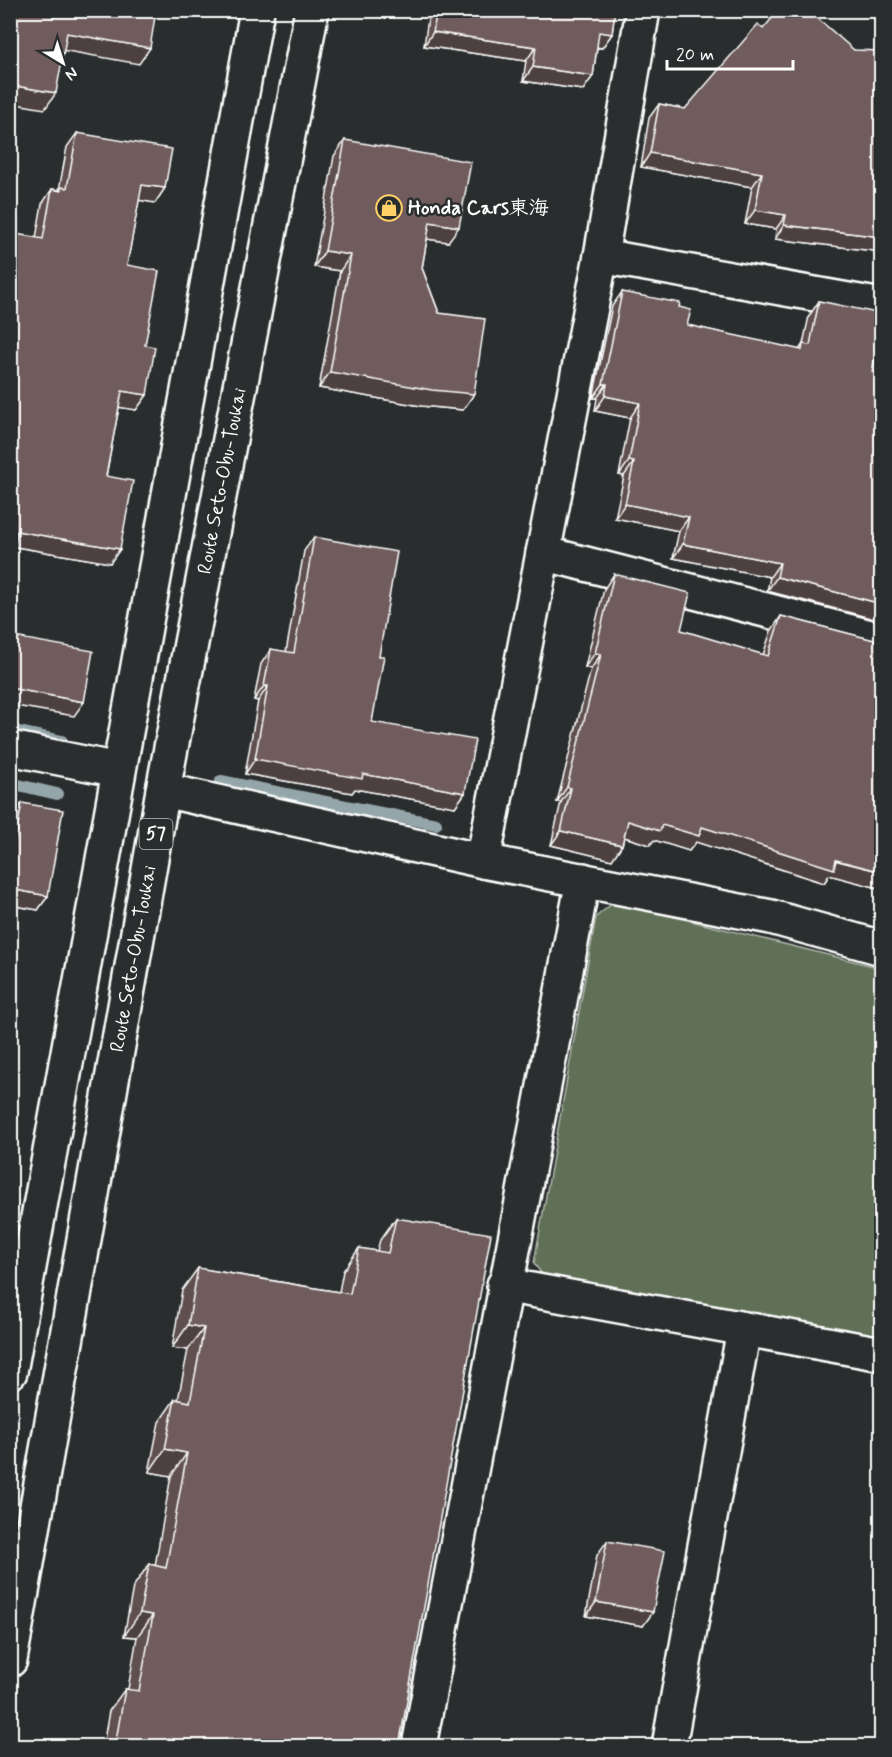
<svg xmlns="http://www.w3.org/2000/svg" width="892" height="1757" font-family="Mynerve,'Klee One',sans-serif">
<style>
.green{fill:#5f6f57;stroke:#afb7ab;stroke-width:1.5}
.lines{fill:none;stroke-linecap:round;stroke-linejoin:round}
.stream{stroke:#95a6aa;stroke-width:12}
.minor-casing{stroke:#fff;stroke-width:38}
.major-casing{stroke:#fff;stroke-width:38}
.path{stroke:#fff;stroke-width:4;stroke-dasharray:1.5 4.5;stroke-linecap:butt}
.minor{stroke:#2a2d2e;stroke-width:33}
.major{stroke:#2a2d2e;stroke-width:33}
.wall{fill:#5f4f4f;stroke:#fff;stroke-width:1.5}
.shaded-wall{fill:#4e4040;stroke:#fff;stroke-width:1.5}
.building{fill:#6f5c5c;stroke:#fff;stroke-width:1.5}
.labels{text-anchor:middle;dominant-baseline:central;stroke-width:5;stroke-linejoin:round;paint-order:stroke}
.shield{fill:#2a2d2e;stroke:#bfc0c0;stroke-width:1.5}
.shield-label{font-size:18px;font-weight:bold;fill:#fff}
.poi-label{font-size:20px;font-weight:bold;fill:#fff;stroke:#2a2d2e;text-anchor:start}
.street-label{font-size:20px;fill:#fff;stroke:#2a2d2e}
</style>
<rect width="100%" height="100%" fill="#2a2d2e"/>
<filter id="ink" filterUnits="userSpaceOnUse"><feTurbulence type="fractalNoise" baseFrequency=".0167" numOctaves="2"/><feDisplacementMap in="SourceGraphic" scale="12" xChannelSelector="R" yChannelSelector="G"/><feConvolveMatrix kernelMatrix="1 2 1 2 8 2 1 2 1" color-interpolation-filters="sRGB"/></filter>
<g filter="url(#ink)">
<!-- green -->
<path class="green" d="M614 902 881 968V1342L546 1280 534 1263 596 917Z"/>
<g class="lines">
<!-- stream -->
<g class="stream">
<path d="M10 730 62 741"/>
<path d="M221 781 436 824"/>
<path d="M10 783 57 794"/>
</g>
<!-- minor casing -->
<g class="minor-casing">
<g id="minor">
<path d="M601 256 882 306"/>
<path d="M543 553 882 640"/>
<path d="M10 748 118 770"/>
<path d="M163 790 483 861 771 917 882 948"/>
<path d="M483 861 601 256 643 10"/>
<path d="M504 1285 882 1354"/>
<path d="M419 1746 583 880"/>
<path d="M669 1746 744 1329"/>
</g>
</g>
<!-- major casing -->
<g class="major-casing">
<g id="major">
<path d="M10 1372 257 10"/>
<path id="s1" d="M10 1660 163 790 312 10"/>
</g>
</g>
<!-- path -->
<path class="path" d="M10 802 26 806"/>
<!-- minor -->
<use href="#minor" class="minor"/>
<!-- major -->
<use href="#major" class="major"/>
</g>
<!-- wall -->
<g class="wall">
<path d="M421 10H615L612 34 602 48H597L593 76 583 90 523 81 526 61 424 46 428 18 420 16Z"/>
<path d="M763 29 854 50 882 60V252L775 239 776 229 745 224 752 187 641 167 649 118 659 104 685 109Z"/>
<path d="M77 133 165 188 155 203 139 200 127 265 145 345 147 395 136 410 119 407 106 476 120 549 110 563 16 547 36 238 42 204 52 189 59 190 67 147Z"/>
<path d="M345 140 448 242 427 239 422 268 439 313 474 394 463 410 421 406 319 388 340 271 314 267 334 156Z"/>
<path d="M622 292 679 307 687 325 799 350 803 344 809 316 819 301 872 372 882 374V621L767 591 770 577 673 558 679 531 615 518 624 476 619 475 630 418 595 411 597 398H593L612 306Z"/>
<path d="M314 537 379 656 372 722 465 793 455 807 355 789 352 793 245 774 258 701 254 700 261 664 271 649 286 652 304 551Z"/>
<path d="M614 574 681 630 763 655 771 631 781 616 882 642V889L829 875 824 883 696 842 689 851 654 840 650 845 624 837 622 845 612 860 551 845 561 802H557L591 669 585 667 604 589Z"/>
<path d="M22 803 48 896 38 910 10 905V826L12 817Z"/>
<path d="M396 1218 399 1746H103L109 1711 125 1689H128L137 1637 124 1636 133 1587 149 1564 155 1566 171 1476 149 1472 159 1422 175 1399 178 1400 188 1350 172 1348 182 1290 198 1268 339 1292 343 1271 359 1248 377 1251 380 1240Z"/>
<path d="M607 1541 653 1612 643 1626 586 1616 597 1555Z"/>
</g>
<!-- shaded-wall -->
<g class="shaded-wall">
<path d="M424 10H433L428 18 420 16Z"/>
<path d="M433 32 536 47 526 61 424 46Z"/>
<path d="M599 32 612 34 602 48 590 46Z"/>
<path d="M67 33 150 48 139 64 56 49Z"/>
<path d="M533 67 593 76 583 90 523 81Z"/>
<path d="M10 85 56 93 45 109 10 103Z"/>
<path d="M650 153 762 173 752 187 641 167Z"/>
<path d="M142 185 165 188 155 203 132 199Z"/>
<path d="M755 210 786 215 776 229 745 224Z"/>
<path d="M430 222 459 227 448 242 419 238Z"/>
<path d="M784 225 882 237V252L775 239Z"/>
<path d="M325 251 351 255 340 271 314 267Z"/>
<path d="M330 372 474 394 463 410 421 406 319 388Z"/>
<path d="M603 384H607L597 398H593Z"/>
<path d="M122 391 147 395 136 410 111 406Z"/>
<path d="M605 396 640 403 630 418 595 411Z"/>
<path d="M629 461 634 462 624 476 619 475Z"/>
<path d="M625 504 689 517 679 531 615 518Z"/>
<path d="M17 531 120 549 110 563 10 546Z"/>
<path d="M683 544 780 563 770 577 673 558Z"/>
<path d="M777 577 882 604V621L767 591Z"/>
<path d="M595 653 601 654 591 669 585 667Z"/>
<path d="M264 686H268L258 701 254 700Z"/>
<path d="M10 688 84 702 74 716 10 705Z"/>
<path d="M255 759 363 774 465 793 455 807 355 789 352 793 245 774Z"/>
<path d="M567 787 571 788 561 802H557Z"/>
<path d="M628 821 662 825 702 827 882 872V889L829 875 824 883 696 842 689 851 654 840 650 845 618 835Z"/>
<path d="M561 831 622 845 612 860 551 845Z"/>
<path d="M10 889 48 896 38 910 10 905Z"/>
<path d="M188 1325 204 1328 188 1350 172 1348Z"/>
<path d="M165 1449 187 1453 171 1476 149 1472Z"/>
<path d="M596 1602 653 1612 643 1626 586 1616Z"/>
<path d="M140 1613 153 1615 137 1637 124 1636Z"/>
</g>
<!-- building -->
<g class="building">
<path d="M10 10H156L150 48 67 33 56 93 10 85Z"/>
<path d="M437 10H615L612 34 599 32 593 76 533 67 536 47 433 32Z"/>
<path d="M779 10H808L854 50 881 51 882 237 784 225 786 215 755 210 762 173 650 153 659 104 685 109 758 24 763 29Z"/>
<path d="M77 133 172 149 165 188 142 185 127 265 159 271 145 345 155 347 147 395 122 391 106 476 133 481 120 549 17 531 10 588V233L43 239 52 189 61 191V187L67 188Z"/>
<path d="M345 140 471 162 459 227 430 222 422 268 439 313 485 319 474 394 432 390 330 372 351 255 325 251Z"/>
<path d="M622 292 680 303 679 307 691 310 687 325 802 350 803 344 810 345 819 301 882 314V324L872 372 882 374V604L777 577 780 563 683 544 689 517 625 504 634 462 629 461 640 403 605 396 607 384H603Z"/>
<path d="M314 537 397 552 379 656H384L372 722 475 740 465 793 363 774 362 779 255 759 268 686H264L271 649 294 653Z"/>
<path d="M614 574 690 593 681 630 768 656 781 616 882 642V872L836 860 834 869 702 827 699 836 662 825 660 831 628 821 622 845 561 831 571 788 567 787 601 654 595 653Z"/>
<path d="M10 613 17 614 14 637 93 651 84 702 10 688Z"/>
<path d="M22 803 63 810 48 896 10 889V867Z"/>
<path d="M396 1218 491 1234 399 1746H115L125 1689 139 1691 153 1615 140 1613 149 1564 166 1568 187 1453 165 1449 175 1399 190 1402 204 1328 188 1325 198 1268 350 1294 359 1248 388 1253Z"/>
<path d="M607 1541 665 1551 653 1612 596 1602Z"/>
</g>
</g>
<!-- icons -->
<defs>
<g id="shop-ring" transform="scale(1.35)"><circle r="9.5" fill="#2a2d2e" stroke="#ffd166" stroke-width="1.5"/><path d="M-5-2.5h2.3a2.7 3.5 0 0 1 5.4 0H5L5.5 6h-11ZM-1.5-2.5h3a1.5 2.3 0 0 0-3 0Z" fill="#ffd166"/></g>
</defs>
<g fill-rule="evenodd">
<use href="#shop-ring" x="389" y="208"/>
</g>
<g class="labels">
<!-- shield labels -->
<rect class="shield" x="139.5" y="819" width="33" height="30" rx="4.5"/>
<g class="shield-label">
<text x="156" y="834">57</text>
</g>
<!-- poi labels -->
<g class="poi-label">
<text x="408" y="208">Honda Cars東海</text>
</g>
<!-- street labels -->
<g class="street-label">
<text stroke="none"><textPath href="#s1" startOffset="1198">Route Seto-Obu-Toukai</textPath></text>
<text stroke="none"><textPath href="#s1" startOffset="712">Route Seto-Obu-Toukai</textPath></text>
</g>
</g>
<!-- margin -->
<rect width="892" height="1757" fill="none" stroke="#2a2d2e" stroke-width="36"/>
<rect x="18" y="18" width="856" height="1721" fill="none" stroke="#fff" stroke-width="2" filter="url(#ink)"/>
<!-- north arrow -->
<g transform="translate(63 63) rotate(142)" stroke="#2a2d2e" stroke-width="4.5" paint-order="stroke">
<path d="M0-4.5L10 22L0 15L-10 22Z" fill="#ffffff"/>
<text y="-9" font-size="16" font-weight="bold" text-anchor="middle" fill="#ffffff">N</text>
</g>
<!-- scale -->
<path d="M667 60v9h126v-9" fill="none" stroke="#ffffff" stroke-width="3"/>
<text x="676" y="60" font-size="18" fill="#ffffff" stroke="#2a2d2e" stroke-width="4.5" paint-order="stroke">20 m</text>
</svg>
